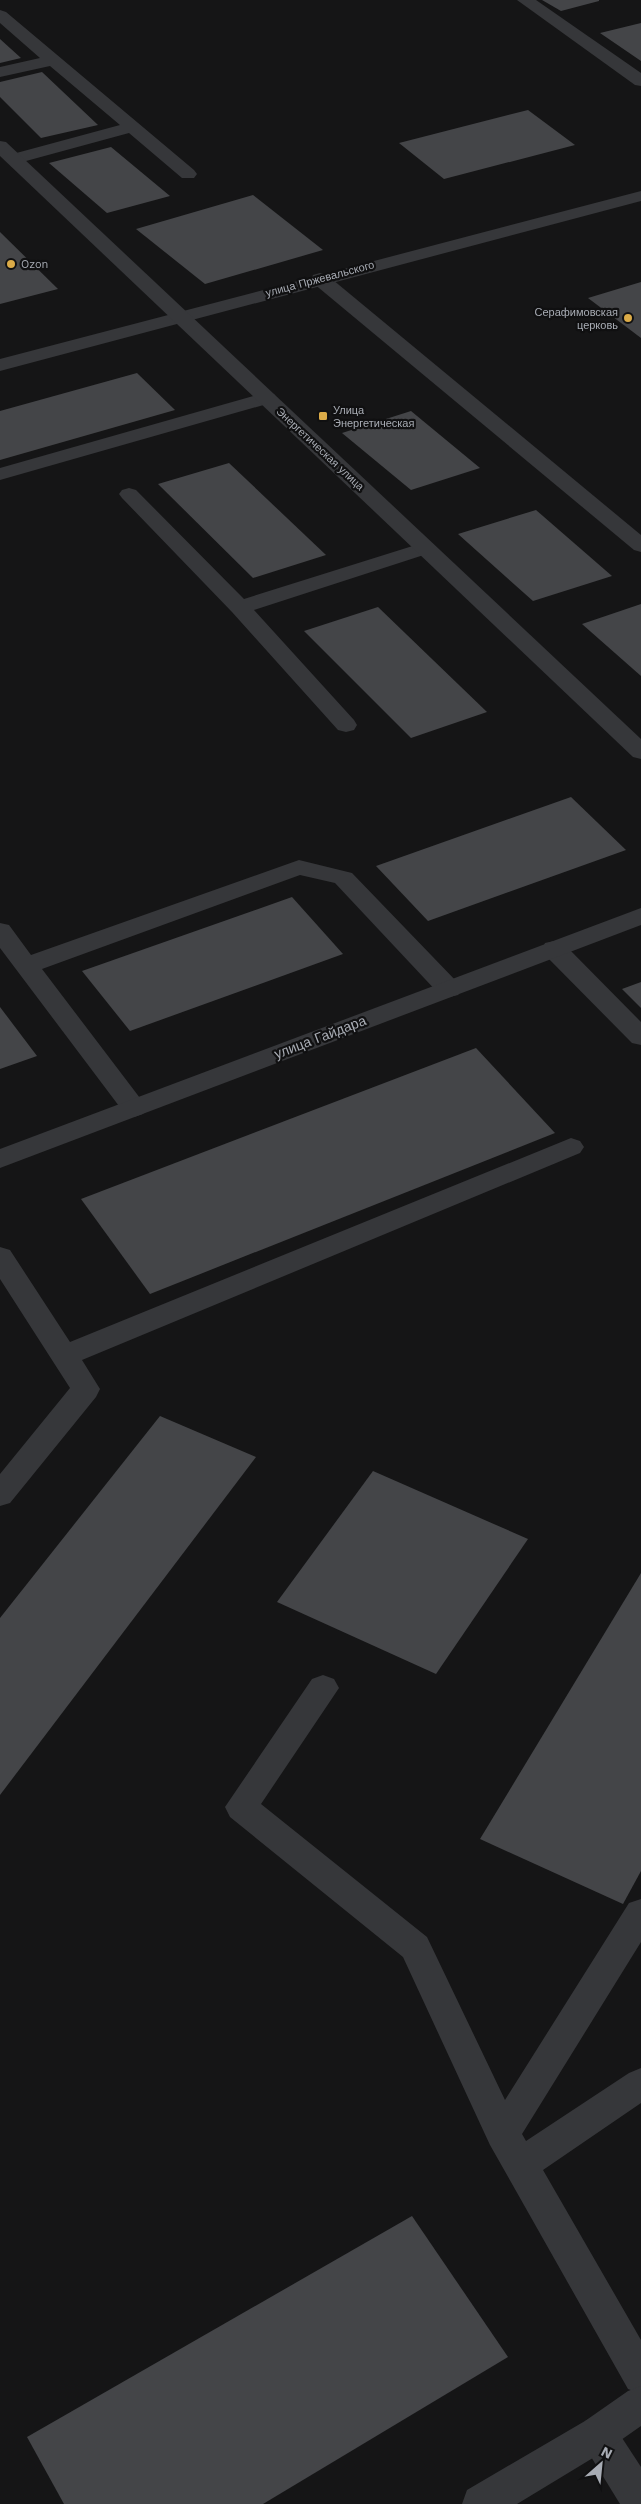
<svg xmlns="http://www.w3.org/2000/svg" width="641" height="2504" font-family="'Work Sans',sans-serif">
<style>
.building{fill:#444548}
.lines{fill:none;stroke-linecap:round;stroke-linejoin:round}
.service{fill:#36373a;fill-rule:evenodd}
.minor{fill:#36373a;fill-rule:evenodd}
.tertiary{fill:#36373a;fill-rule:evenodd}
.poi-dot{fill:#dbab48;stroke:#101011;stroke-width:2}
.labels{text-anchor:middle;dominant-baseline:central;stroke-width:4.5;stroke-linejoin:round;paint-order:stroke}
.far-poi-label{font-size:11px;fill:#a8acb4;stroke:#101011;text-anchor:start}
.far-street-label{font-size:11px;fill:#a8acb4;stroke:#101011}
.street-label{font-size:14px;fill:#a8acb4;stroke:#101011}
</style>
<rect width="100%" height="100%" fill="#151516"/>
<!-- building -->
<g class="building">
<path d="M542 0H599V1L561 11Z"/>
<path d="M641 23V61L600 33Z"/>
<path d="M0 39 21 58 0 63Z"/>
<path d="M42 72 98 125 41 138 0 97V82Z"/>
<path d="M528 110 575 145 444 179 399 143Z"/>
<path d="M111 147 170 196 107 213 49 163Z"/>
<path d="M253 195 323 250 205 284 136 229Z"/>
<path d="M0 232 58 289 0 304Z"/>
<path d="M641 282V338L588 298Z"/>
<path d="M137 373 175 410 0 460V411Z"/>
<path d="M411 411 480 468 411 490 342 433Z"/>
<path d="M229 463 326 555 253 578 158 484Z"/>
<path d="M536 510 612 576 533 601 458 534Z"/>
<path d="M641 604V676L582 624Z"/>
<path d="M378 607 487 712 411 738 304 631Z"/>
<path d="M571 797 626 850 428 921 376 866Z"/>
<path d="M292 897 343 954 130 1031 82 971Z"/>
<path d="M641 982V1008L622 989Z"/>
<path d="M0 1007 37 1056 0 1069Z"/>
<path d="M476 1048 555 1133 150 1294 81 1199Z"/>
<path d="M160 1416 256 1457 0 1795V1618Z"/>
<path d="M373 1471 528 1539 436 1674 277 1602Z"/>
<path d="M641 1573V1871L623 1904 480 1839Z"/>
<path d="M412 2216 508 2357 263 2504H64L27 2437Z"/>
</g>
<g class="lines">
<!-- service -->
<g class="service">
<path d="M517 0H536L641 73V86L635 85Z"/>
<path d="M0 10 6 12 194 170 197 174 194 178H182L129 133 15 164 9 163 6 159 9 155 120 125 50 66 0 77V67L40 58 0 23Z"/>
<path d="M320 273 327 275 641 535V552L634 550 313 283 311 279 313 275Z"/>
<path d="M267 392 274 394 277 398 274 402 0 480V468Z"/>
<path d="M129 488 136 490 244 599 419 544 426 542 433 544 437 548 433 552 254 610 354 720 357 725 354 730 346 732 338 730 232 612 122 498 119 494 122 490Z"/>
<path d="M299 860 352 873 458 983 462 989 458 995 449 997 440 995 335 883 300 875 42 969 143 1102 147 1108 143 1114 134 1117 125 1114 0 948V923L9 925 31 955Z"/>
<path d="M554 941 563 943 641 1022V1045L632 1043 545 955 542 949 545 943Z"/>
<path d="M571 1138 580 1141 584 1147 580 1153 82 1360 100 1389 96 1397 10 1503 0 1506V1474L70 1388 0 1279V1247L10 1250 70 1342Z"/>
<path d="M323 1675 334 1679 339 1688 261 1804 427 1937 505 2100 629 1903 641 1899V1942L522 2134 526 2141 629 2073 641 2068V2103L543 2170 641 2340V2394L628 2389 490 2145 403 1957 230 1817 225 1807 312 1679Z"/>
<path d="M598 2415 611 2421 641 2467V2504H620L585 2447 579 2434 585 2421Z"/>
</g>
<!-- minor -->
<g class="minor">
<path d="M641 191V201L0 371V359Z"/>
<path d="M641 908V925L0 1168V1149Z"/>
<path d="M641 2386V2426L611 2447 517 2504H462L467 2490 585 2421 628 2391Z"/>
</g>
<!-- tertiary -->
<path class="tertiary" d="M0 141 6 142 641 739V759L633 757 0 156Z"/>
</g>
<!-- markers -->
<g class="poi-dot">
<circle cx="11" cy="264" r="5"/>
<circle cx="628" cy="318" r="5"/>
<rect x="318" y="411" width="10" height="10" rx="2.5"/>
</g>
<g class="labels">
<!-- far-poi labels -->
<g class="far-poi-label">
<text x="21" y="264">Ozon</text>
<text x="618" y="312" text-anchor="end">Серафимовская<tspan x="618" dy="13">церковь</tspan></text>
<text x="333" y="410">Улица<tspan x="333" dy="13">Энергетическая</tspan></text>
</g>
<!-- far-street labels -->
<g class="far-street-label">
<text transform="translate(320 279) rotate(-15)">улица Пржевальского</text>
<text transform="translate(320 449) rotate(43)">Энергетическая улица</text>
</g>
<!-- street labels -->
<g class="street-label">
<text transform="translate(320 1037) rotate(-21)">улица Гайдара</text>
</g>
</g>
<!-- north arrow -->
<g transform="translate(601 2464) rotate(27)" stroke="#101011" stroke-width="4" paint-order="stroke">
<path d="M0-4L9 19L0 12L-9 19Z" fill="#a8acb4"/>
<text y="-8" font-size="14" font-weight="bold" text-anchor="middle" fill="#a8acb4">N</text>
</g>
</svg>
